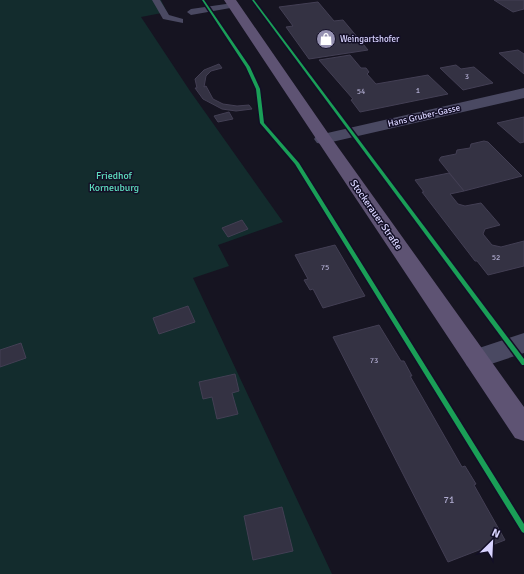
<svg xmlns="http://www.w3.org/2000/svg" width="524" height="574" font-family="Signika,sans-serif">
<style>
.green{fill:#132c2d}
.building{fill:#343243;stroke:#433f54}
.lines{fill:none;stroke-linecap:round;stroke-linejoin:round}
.lane{fill:#4a4962;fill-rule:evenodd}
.street{fill:#4a4962;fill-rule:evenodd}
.primary{fill:#5e5373;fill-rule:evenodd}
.cycleway-casing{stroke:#130f26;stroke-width:3}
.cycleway{fill:#1a9f57;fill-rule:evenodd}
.labels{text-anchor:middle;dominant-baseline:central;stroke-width:3;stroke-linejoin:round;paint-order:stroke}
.number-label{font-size:8px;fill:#b0acd0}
.far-poi-label{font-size:9px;fill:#d9d4ff;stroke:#130f26;text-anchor:start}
.far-street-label{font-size:9px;fill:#d9d4ff;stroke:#130f26}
.park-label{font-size:10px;fill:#5fe0c0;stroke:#130f26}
.street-label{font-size:10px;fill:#d9d4ff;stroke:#130f26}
.near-number-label{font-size:10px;fill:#b0acd0}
</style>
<rect width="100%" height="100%" fill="#161421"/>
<!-- green -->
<path class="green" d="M0 0H161L167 12 141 17 190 91 283 222 218 245 229 266 193 278 332 574H0Z"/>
<!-- building -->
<g class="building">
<path d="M494 0H524V9L513 12Z"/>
<path d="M318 2 334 21 343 20 368 50 309 59 286 27 293 26 279 7Z"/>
<path d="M518 50 524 54V74L499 53Z"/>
<path d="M350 55 361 68H366L369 72 367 74 376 84 428 75 448 94 360 112 351 100 353 99 319 60Z"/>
<path d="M219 64 222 68 211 71 206 76 204 87 206 86 213 99 223 104 237 106 249 105 252 109 236 111 222 109 203 99 195 88H197L195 79 204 70Z"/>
<path d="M456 65 461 69 474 67 493 83 463 90 440 68Z"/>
<path d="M229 112 233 119 218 122 214 116Z"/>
<path d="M524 117V142L520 143 497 123Z"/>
<path d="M484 141 488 142 522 176 464 191 439 160 441 157 456 154 457 150 470 148 471 144Z"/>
<path d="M449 173 464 191 450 194 458 204 465 206 481 203 500 225 485 229 483 234 492 245 501 247 524 241V266L488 275 477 261H475L422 192H424L415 180Z"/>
<path d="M242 220 248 229 228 237 222 228Z"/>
<path d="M335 245 365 296 323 308 313 289 310 290 304 280 308 279 295 255Z"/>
<path d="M188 306 195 322 159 334 153 318Z"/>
<path d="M379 325 401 361H404L412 376H410L462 467 465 466 476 484 474 485 505 540 448 562 333 337Z"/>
<path d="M21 343 26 358 0 367V350Z"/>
<path d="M235 374 239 391 232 393 238 414 217 419 212 397 203 399 199 382Z"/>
<path d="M282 507 293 551 253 560 244 516Z"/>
</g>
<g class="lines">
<!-- lane -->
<g class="lane">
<path d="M152 0H160L169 15 183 19V23L163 19Z"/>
<path d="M233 3 237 5 236 7 191 15 187 12 191 9Z"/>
</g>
<!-- street -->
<g class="street">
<path d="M524 88V98L323 144 317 143 314 139 317 135 323 134Z"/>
<path d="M524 333V353L476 369 467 366 464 359 467 352Z"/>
</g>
<!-- primary -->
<path class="primary" d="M224 0H236L330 136 524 407V441L515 438Z"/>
<!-- cycleway casing -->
<g class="cycleway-casing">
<g id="cycleway">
<path d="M202 0H204L250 67 260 89 264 123 299 163 524 524V533L522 532 295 164 260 123 256 89 246 67Z"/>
<path d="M252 0H254L524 359V365H522Z"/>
</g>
</g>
<!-- cycleway -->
<use href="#cycleway" class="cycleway"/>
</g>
<!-- icons -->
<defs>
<g id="shop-disc" transform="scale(1)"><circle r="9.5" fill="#9591b1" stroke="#130f26"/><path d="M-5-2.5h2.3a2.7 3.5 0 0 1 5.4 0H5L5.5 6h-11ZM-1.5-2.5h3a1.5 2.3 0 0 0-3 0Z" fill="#fff"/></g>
</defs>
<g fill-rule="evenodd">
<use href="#shop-disc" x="326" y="39"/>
</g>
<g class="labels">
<!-- number labels -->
<g class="number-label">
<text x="467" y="76">3</text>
<text x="418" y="90">1</text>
<text x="361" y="91">54</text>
<text x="496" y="257">52</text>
<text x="325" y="267">75</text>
<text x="374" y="360">73</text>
</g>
<!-- far-poi labels -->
<g class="far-poi-label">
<text x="340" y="39">Weingartshofer</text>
</g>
<!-- far-street labels -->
<g class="far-street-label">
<text transform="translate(424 116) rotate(-13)">Hans Gruber-Gasse</text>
</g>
<!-- park labels -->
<g class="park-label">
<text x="114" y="176">Friedhof<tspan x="114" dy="12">Korneuburg</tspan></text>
</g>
<!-- street labels -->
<g class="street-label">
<text transform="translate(376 215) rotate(55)">Stockerauer Straße</text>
</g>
<!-- near-number labels -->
<g class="near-number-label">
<text x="449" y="500">71</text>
</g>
</g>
<!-- north arrow -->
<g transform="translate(492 542) rotate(24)" stroke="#130f26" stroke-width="3" paint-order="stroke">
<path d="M0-3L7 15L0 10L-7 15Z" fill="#d9d4ff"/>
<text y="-6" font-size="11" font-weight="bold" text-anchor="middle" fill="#d9d4ff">N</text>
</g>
</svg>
